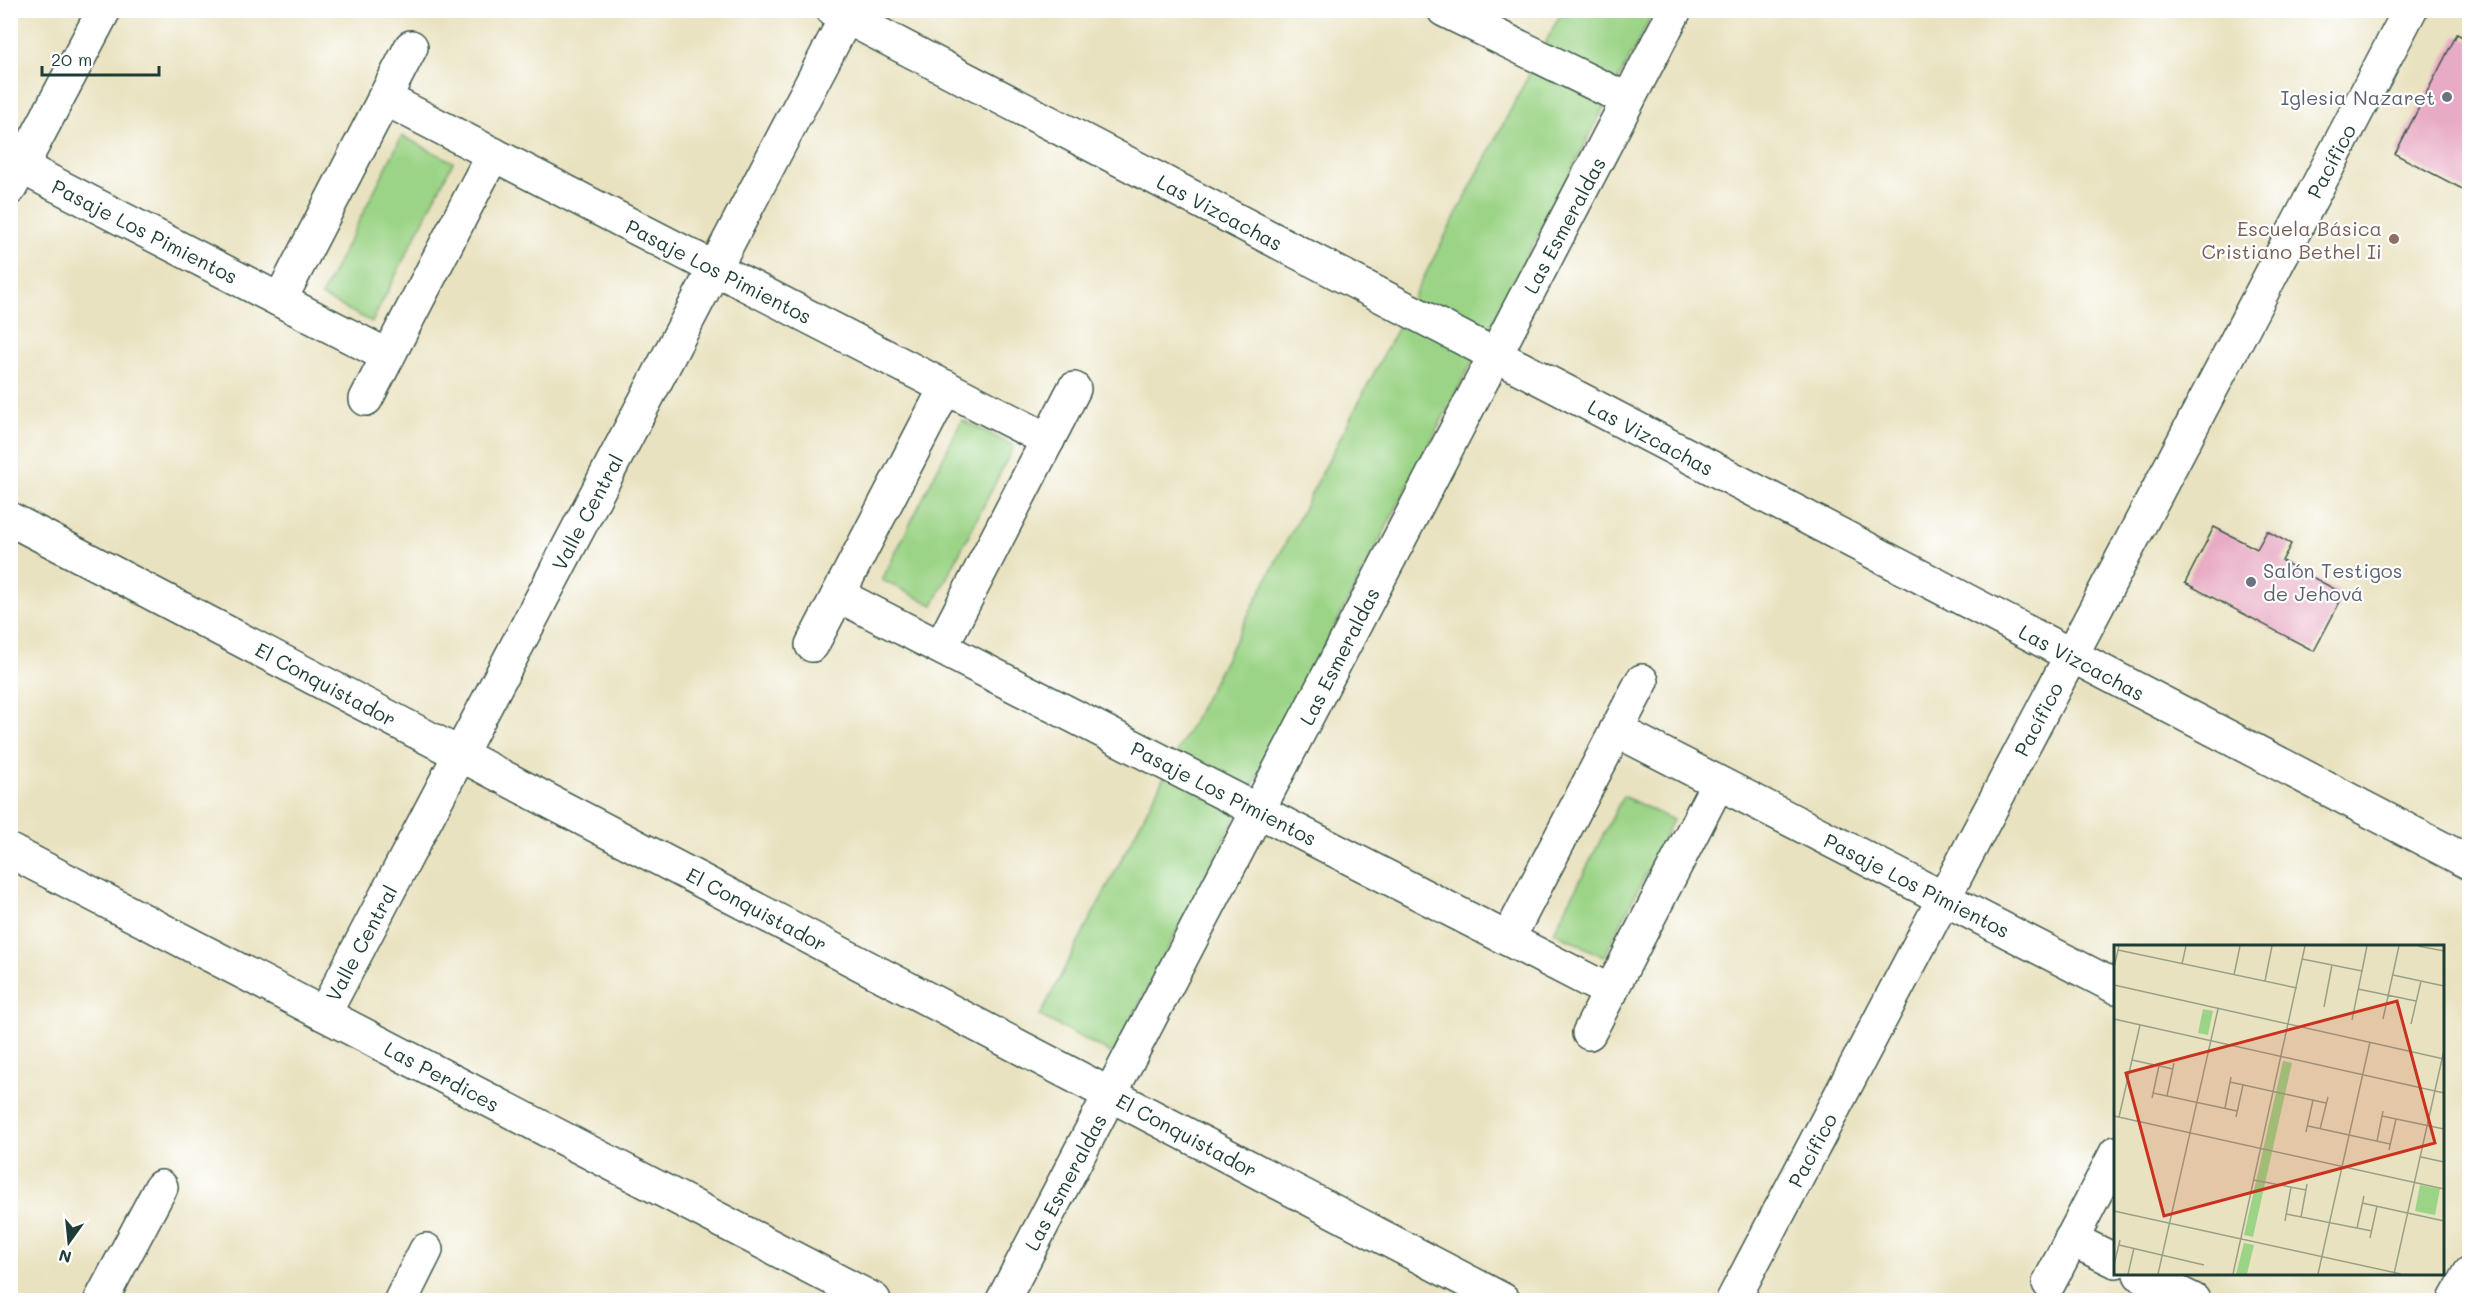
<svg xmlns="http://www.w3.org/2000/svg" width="2480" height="1311" font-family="Mali,sans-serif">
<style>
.green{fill:#9cd487;stroke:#5e885e;stroke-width:1.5}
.building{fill:#e8abc5}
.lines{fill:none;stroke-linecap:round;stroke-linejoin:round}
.street-casing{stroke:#3d5649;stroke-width:36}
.secondary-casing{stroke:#3d5649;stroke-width:36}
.street{stroke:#fff;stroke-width:33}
.secondary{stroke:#fff;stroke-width:33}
.worship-dot{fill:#6b7280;stroke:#fff;stroke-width:2}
.education-dot{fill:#8d6e63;stroke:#fff;stroke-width:2}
.labels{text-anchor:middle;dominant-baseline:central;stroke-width:4.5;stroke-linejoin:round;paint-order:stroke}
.worship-label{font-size:20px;fill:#5b616d;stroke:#fff;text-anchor:end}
.street-label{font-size:20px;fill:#1f3d34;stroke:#fff}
.education-label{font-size:20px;fill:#785e54;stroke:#fff;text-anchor:end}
.inset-road{fill:none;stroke:#98a088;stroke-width:1.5}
.view{fill:#c8321e;fill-opacity:0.15;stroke:#c8321e;stroke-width:3}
.inset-edge{fill:none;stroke:#1f3d34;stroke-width:3}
</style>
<rect width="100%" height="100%" fill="#fff"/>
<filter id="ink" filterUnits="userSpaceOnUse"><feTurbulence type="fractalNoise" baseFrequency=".0167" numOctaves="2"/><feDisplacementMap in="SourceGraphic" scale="12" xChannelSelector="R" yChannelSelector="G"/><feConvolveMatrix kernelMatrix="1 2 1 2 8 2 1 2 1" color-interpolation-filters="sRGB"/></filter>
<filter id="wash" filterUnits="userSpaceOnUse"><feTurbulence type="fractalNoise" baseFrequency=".008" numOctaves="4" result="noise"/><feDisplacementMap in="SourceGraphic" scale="24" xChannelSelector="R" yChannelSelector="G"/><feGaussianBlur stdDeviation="1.35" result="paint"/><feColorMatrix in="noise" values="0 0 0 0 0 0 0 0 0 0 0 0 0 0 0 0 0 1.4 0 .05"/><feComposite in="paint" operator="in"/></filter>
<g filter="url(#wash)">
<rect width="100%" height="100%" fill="#e9e2c0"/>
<!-- green -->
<g class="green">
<path d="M1562 11H1654L1113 1054 1040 1016Z"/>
<path d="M402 136 453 162 372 322 321 296Z"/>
<path d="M962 420 1014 446 933 605 882 580Z"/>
<path d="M1623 796 1673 820 1604 957 1554 932Z"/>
</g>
<g id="blocks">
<!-- building -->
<g class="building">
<path d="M2457 34 2470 41V193L2395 154Z"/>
<path d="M2214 527 2257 549 2267 531 2291 544 2282 561 2344 594 2314 651 2185 583Z"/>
</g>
</g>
</g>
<g filter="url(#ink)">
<use href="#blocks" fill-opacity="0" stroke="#3d5649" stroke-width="1.5"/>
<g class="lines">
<!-- street casing -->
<g class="street-casing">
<g id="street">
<path d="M833 10 2470 863"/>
<path d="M1444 10 1628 100"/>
<path d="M384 98 1048 440"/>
<path d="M10 161 388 356"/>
<path d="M280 300 411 47"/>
<path d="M366 399 493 154"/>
<path d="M10 519 1503 1300"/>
<path d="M838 595 1611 992"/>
<path d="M812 645 946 387"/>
<path d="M941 647 1074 389"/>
<path d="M1616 730 2116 987"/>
<path d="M10 851 874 1300"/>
<path d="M1508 939 1642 681"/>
<path d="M324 1014 850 10"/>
<path d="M1589 1033 1718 783"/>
<path d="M2071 1239 2116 1261"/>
<path d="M2140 1274 2193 1300"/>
<path d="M2049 1283 2116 1153"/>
<path d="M101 1300 161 1187"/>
<path d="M401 1300 426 1250"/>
<path d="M1003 1300 1675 10"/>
<path d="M1733 1300 2410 10"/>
<path d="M2455 1300 2470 1273"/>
</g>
</g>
<!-- secondary casing -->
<g class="secondary-casing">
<path id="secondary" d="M10 188 104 10"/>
</g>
<!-- street -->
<use href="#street" class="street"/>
<!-- secondary -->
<use href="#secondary" class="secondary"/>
</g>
</g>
<!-- markers -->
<g class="worship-dot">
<circle cx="2447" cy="97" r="6"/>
<circle cx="2251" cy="582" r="6"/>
</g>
<circle class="education-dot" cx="2394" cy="239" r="6"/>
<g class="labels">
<!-- worship labels -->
<g class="worship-label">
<text x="2435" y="97">Iglesia Nazaret</text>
<text x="2263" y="570" text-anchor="start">Salón Testigos<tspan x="2263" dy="23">de Jehová</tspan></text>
</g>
<!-- street labels -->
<g class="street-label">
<text transform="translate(2331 161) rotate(-62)">Pacífico</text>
<text transform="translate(1220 212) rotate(28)">Las Vizcachas</text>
<text transform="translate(1564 225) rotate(-62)">Las Esmeraldas</text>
<text transform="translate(145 231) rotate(27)">Pasaje Los Pimientos</text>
<text transform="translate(719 271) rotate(27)">Pasaje Los Pimientos</text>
<text transform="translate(1651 437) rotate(28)">Las Vizcachas</text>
<text transform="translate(587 512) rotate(-62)">Valle Central</text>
<text transform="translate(1339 656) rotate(-63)">Las Esmeraldas</text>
<text transform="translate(2082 662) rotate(28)">Las Vizcachas</text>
<text transform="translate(326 684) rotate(28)">El Conquistador</text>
<text transform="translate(2038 719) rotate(-62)">Pacífico</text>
<text transform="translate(1224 793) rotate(27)">Pasaje Los Pimientos</text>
<text transform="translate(1917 885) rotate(27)">Pasaje Los Pimientos</text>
<text transform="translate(757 909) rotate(28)">El Conquistador</text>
<text transform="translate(361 943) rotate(-62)">Valle Central</text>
<text transform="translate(442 1076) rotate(28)">Las Perdices</text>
<text transform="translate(1187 1135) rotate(28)">El Conquistador</text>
<text transform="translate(1812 1150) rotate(-62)">Pacífico</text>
<text transform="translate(1065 1182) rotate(-62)">Las Esmeraldas</text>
</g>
<!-- education labels -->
<g class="education-label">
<text x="2382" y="228">Escuela Básica<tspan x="2382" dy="23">Cristiano Bethel Ii</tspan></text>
</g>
</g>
<!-- overview -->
<g transform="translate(2114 945)">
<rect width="330" height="330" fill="#e9e2c0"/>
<path d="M89 64 99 66 94 90 84 88ZM169 116 178 118 139 292 130 290ZM306 240 326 244 321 270 301 266ZM130 298 140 300 133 329H122Z" fill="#9cd487"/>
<path class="inset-road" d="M304 1 330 6M4 5 183 43M188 14 248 26M68 19 72 1M0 22 5 1M120 30 126 1M279 30 330 41M151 36 158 1M0 40 330 114M244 44 302 56M210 62 218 20M0 74 330 148M269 74 285 1M238 75 253 1M297 79 307 36M18 115 59 124M116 137 212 158M39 148 123 166M53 151 60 118M38 153 45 121M111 163 117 132M0 171 330 244M268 171 330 184M5 172 26 80M122 172 129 140M194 181 276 199M206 184 214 152M192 187 199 155M263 196 269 166M275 205 282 174M307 212 330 217M140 235 192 245M248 258 330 276M0 266 287 329M172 269 258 286M187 272 193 239M171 276 177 242M243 283 250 251M256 293 263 261M5 300 90 320M0 320 6 295M14 329 20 303M44 329 104 64M119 329 191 1M204 329 256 97M280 329 330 105"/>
<path class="view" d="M283 56 321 198 50 271 12 128Z"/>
<rect width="330" height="330" class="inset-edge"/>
</g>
<!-- margin -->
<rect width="2480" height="1311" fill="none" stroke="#fff" stroke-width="36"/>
<!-- north arrow -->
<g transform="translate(69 1242) rotate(195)" stroke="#ffffff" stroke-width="4.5" paint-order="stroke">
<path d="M0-4.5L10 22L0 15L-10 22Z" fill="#1f3d34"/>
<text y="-9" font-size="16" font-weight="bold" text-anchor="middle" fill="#1f3d34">N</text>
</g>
<!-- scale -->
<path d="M42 66v9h117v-9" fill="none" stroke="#1f3d34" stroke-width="3"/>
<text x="51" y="66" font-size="18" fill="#1f3d34" stroke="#ffffff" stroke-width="4.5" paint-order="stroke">20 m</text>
</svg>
